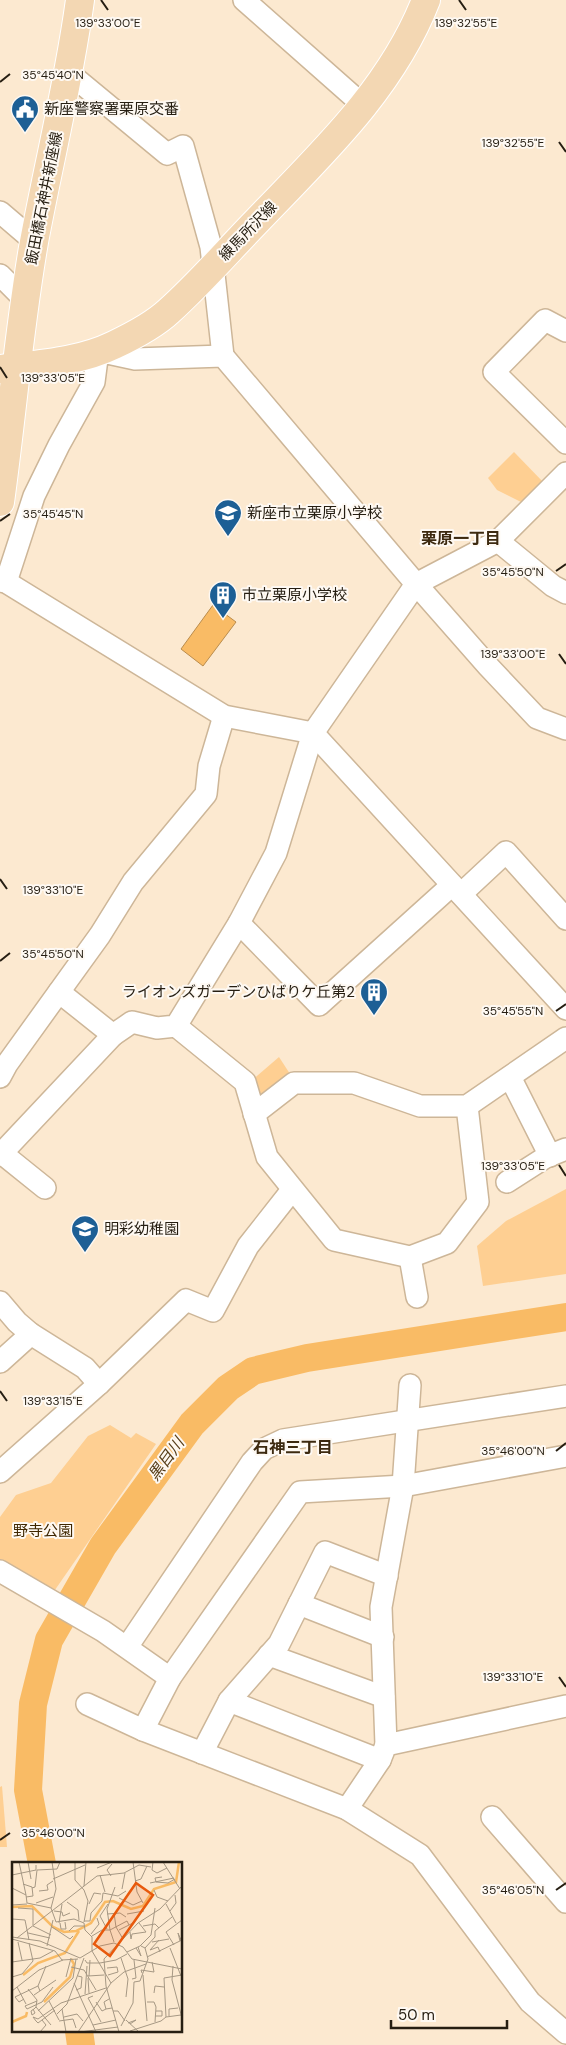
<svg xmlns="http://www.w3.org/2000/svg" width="566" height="2045" font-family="'DM Sans','Noto Sans JP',sans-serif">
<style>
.green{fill:#fecf92}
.water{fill:#f9bb65;stroke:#ba8c4c}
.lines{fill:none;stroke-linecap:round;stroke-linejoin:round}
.river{stroke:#f9bb65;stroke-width:28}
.minor-casing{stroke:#cdb698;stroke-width:24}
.major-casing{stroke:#fff;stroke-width:30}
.minor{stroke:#fff;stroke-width:21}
.major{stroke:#f3d7b3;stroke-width:28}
.ticks{fill:none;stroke:#261e12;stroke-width:2}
.labels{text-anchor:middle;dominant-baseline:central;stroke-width:4;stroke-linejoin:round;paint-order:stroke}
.poi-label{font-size:15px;fill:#261e12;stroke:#fef9f3;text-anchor:start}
.street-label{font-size:15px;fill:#261e12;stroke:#fef9f3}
.park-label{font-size:15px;fill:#3f2701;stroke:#fef9f3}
.neighbourhood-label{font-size:16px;font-weight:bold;fill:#3d2a10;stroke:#fef9f3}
.water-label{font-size:16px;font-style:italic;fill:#583f1b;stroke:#fef9f3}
.inset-river{fill:none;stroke:#f9bb65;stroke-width:2.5}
.inset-road{fill:none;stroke:#a69884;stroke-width:1}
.view{fill:#e8590c;fill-opacity:0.15;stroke:#e8590c;stroke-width:2.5}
.inset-edge{fill:none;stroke:#261e12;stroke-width:2.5}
.ticks-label{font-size:12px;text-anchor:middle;fill:#261e12;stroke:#fef9f3;stroke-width:4;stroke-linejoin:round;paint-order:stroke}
</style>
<rect width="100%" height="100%" fill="#fce9d0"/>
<!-- green -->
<g class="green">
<path d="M514 452 546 485 527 505 497 490 488 478Z"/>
<path d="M279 1057 292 1077 262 1101 250 1082Z"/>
<path d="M566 1189V1274L483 1286 477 1246 506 1221Z"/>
<path d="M110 1425 131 1438 136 1433 156 1444 48 1600 0 1571V1517L16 1495 51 1483 88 1436Z"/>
<path d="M2 1786 7 1847H0V1787Z"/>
</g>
<!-- water -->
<path class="water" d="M213 605 236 622 203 666 181 649Z"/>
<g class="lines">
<!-- river -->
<g class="river">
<path d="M42 1864 28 1790 33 1704 49 1640 103 1546 192 1424 228 1388 253 1371 307 1358 566 1317"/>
<path d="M79 2031 81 2045"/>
</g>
<!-- minor casing -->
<g class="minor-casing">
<g id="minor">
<path d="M244 0 364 106"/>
<path d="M69 73 167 154 183 146 211 247 223 356"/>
<path d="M0 212 34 241"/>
<path d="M0 275 25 300"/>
<path d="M566 331 545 320 494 372 566 443"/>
<path d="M498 541 553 586 566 593"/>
<path d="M0 581 6 582 224 716 313 733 566 1009"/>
<path d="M6 582 34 496 59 445 94 382 98 351 135 359 223 356 416 584 498 541 566 473"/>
<path d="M461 894 506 852 566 919"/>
<path d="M239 923 319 1005 452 885"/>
<path d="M59 992 113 1035 132 1022 157 1028 176 1026 239 923 276 853 313 733 416 584 488 666 537 718 566 729"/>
<path d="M176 1026 245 1082 267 1157 334 1240 410 1257 447 1243 478 1202 467 1106"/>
<path d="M0 1077 7 1064 100 935 133 882 206 794 209 766 224 716"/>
<path d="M510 1077 550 1156"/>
<path d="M254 1114 294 1083H354L420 1106H467L566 1038"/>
<path d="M0 1154 4 1155 45 1188"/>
<path d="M0 1155 113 1035"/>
<path d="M507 1182 546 1157 566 1149"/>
<path d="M410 1257 417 1297"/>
<path d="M0 1302 17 1322 31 1334 85 1368 99 1384"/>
<path d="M0 1362 31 1334"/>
<path d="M0 1472 99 1384 186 1300 213 1311 248 1246 292 1190"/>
<path d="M0 1571 103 1631 170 1678"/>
<path d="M299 1604 383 1637"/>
<path d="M127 1647 252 1462 264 1449 283 1440 566 1396"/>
<path d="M269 1655 384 1697"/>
<path d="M229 1701 380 1760"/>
<path d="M87 1704 143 1730 347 1809 420 1855 530 2002 566 2033"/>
<path d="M143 1730 170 1678 300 1492 403 1486 566 1456"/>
<path d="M386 1745 381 1607 403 1486 410 1385"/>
<path d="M202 1753 229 1701 279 1644 325 1552 387 1576"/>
<path d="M347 1809 380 1760 386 1745 566 1706"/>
<path d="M492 1817 566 1902"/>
</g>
</g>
<!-- major casing -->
<g class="major-casing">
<g id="major">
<path d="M0 369C39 364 79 362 114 345 133 336 154 325 169 311 199 284 226 253 254 224 319 156 391 90 426 0"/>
<path d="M0 502C12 415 19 328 34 242 49 161 69 82 80 0"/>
</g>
</g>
<!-- minor -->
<use href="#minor" class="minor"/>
<!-- major -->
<use href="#major" class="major"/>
</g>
<!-- ticks -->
<path class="ticks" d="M101 0 108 10M459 0 466 10M0 82 10 74M559 142 566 152M0 367 7 378M0 521 10 514M556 571 566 564M559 654 566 664M0 879 7 889M0 961 10 953M556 1011 566 1004M559 1165 566 1176M0 1391 7 1401M556 1451 566 1443M559 1677 566 1687M0 1840 10 1833M556 1890 566 1883"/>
<!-- icons -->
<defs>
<g id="civic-pin" transform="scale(1.4375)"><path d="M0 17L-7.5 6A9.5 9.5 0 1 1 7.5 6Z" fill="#1d5f95" stroke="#fef9f3"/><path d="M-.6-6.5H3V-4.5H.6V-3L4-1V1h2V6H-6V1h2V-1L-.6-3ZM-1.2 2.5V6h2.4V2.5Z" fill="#fff"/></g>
<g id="school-pin" transform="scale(1.4375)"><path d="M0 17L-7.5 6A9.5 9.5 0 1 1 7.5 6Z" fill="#1d5f95" stroke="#fef9f3"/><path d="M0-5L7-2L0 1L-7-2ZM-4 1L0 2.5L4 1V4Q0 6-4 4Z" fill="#fff"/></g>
<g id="building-pin" transform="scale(1.4375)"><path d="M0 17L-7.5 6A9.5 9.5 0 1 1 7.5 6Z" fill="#1d5f95" stroke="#fef9f3"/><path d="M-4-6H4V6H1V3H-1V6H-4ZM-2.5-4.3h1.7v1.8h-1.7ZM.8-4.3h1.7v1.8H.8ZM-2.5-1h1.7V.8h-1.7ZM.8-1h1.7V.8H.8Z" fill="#fff"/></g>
</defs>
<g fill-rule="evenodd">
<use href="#civic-pin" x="25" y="109"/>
<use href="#school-pin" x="228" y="513"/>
<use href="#building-pin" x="223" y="595"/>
<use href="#building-pin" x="374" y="992"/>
<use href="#school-pin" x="85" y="1229"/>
</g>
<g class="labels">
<!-- poi labels -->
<g class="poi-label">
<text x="44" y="109">新座警察署栗原交番</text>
<text x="247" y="513">新座市立栗原小学校</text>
<text x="242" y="595">市立栗原小学校</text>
<text x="355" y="992" text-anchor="end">ライオンズガーデンひばりケ丘第2</text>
<text x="104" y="1229">明彩幼稚園</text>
</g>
<!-- street labels -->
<g class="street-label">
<text transform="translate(44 198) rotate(-79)">飯田橋石神井新座線</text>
<text transform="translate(248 231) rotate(-46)">練馬所沢線</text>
</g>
<!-- park labels -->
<g class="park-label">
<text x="43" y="1531">野寺公園</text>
</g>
<!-- neighbourhood labels -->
<g class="neighbourhood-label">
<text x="461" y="538">栗原一丁目</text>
<text x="293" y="1447">石神三丁目</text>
</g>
<!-- water labels -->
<g class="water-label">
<text transform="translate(166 1459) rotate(-54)">黒目川</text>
</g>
</g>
<!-- overview -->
<g transform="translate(12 1862)">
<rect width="170" height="170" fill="#fce9d0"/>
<path class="inset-river" d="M0 45 20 44 41 65 52 70 64 69 79 61 93 40 101 39 119 47 131 44 142 27 164 20 167 0M11 113 26 101 53 91 67 69M32 140 58 115 62 102 59 97M0 160 14 154 15 150"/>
<path class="inset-road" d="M7 0 14 33M16 0 19 17M63 0V18L72 28 76 39 72 60M121 0 125 30 131 41M141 0 140 8 145 11 155 6M151 0 168 27M85 6 100 0M0 13 24 8V3M88 13 93 30M99 14 95 8 100 2M150 15 143 16 144 20 156 21 163 17M41 17 73 3M123 19 129 17 135 4M138 21 162 16M11 22 20 25 21 34 14 35M72 24 74 0M103 25 95 47 98 68 115 59 117 63M0 26 14 33 15 41 39 46 44 60 62 57 72 61 73 68 80 75V89M20 26 23 25 25 8 45 7 48 0M110 27 113 11M142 28 145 35 156 39M27 29 36 28 35 23 41 19M107 36 121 43 130 39M55 40 66 48 67 58M24 41 41 35M77 42 82 31 89 32M154 42 164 61M0 43 15 42M6 46 21 47V63M39 46 44 27 40 0M42 49 50 50 51 54 58 51M158 49 164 41 163 33M102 51 104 65 111 77M95 52 108 51 114 55M115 52 132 49M0 57 13 58 17 78M72 59H78L79 51 90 39 91 31 106 34 114 29M47 61 50 42M48 61 49 67H54L53 60M21 64 39 73M131 64 143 62 147 66M40 65 58 77 61 74M95 67 88 54 96 42M107 68 123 60M57 69 62 64H72M118 70 119 77 120 72 134 70 127 61M16 71 38 76M79 72 87 62 85 56M139 73 143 46M80 74 90 68H98L102 80M0 75 28 79 68 96 88 84 102 81 111 85 120 97 170 107M5 76 85 14 112 11 127 3 139 5M0 77 43 89 50 98 66 97M147 78 138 88 146 85 148 90M168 79 166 71 169 78M6 80 10 98M140 80 157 77M162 83 154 70 170 58M35 84 41 58M124 86 129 94 126 85M133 86 143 75V69L160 55M158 86 169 114M80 89 99 121M115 90 128 84 139 73M135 95 170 78M109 96 116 117 114 135M73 98 75 101H88L104 98 115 92M0 100 28 96 41 89M161 104 160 118 170 156M59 105 72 108 84 128M95 106 105 105 106 110 96 113M130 111 129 108 142 110 140 100M131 113 135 159M76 114 92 113M77 114 78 98M0 115 10 112 21 99 17 81M54 115 59 96M76 116 77 131M120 117 124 116 122 98M62 121 84 170M5 125 14 142M16 127 25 138 24 145 39 163M64 128 69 126 70 115 66 114M0 129 27 108 51 98M28 129 26 124 34 104M142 131 143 124 152 125M73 132 75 104M22 133 44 118M12 137 7 140 3 135 26 124M97 137 92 140 94 147 100 146M25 139 13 144 15 147 30 140 41 125M37 139 47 158M84 140 90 149 94 147M135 140H142L144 145 143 160M121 141 122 120 128 119 136 97 133 86 129 84M81 145 89 160M81 145 76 136 81 134M21 147 23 151 20 153 19 149 22 147 24 145M50 147 54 170M26 149 61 116 64 97M101 149H106L113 159M45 152 55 142 72 96M143 154H150V149H144M157 154V147L166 146M52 155 65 152 71 159M154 155 152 116 170 113M114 158 127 170M24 159 21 155 26 157 49 141 94 126M24 159 26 161 43 148M47 159 61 157 64 166M116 161 124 158 118 162M81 163 104 158M109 164 121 141M118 169 149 159 154 155 169 153M28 170 34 163 30 158M66 170 99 121 112 110 134 102M68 170 106 165M107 170 94 124 92 97 126 61 148 47 170 24"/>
<path class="view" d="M124 21 141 33 98 94 82 82Z"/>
<rect width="170" height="170" class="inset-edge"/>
</g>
<g class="ticks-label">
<text x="108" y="27">139°33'00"E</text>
<text x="466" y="27">139°32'55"E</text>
<text x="53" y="79">35°45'40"N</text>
<text x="513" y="147">139°32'55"E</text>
<text x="53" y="382">139°33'05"E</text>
<text x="53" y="518">35°45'45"N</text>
<text x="513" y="576">35°45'50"N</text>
<text x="513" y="658">139°33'00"E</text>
<text x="53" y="894">139°33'10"E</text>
<text x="53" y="958">35°45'50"N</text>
<text x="513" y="1015">35°45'55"N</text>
<text x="513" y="1170">139°33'05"E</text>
<text x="53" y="1405">139°33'15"E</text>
<text x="513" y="1455">35°46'00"N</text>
<text x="513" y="1681">139°33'10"E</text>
<text x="53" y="1837">35°46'00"N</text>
<text x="513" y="1894">35°46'05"N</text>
</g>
<!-- scale -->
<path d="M391 2020v8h116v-8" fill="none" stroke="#261e12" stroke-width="2.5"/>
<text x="398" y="2020" font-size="15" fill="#261e12" stroke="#fef9f3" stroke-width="4" paint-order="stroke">50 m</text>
</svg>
